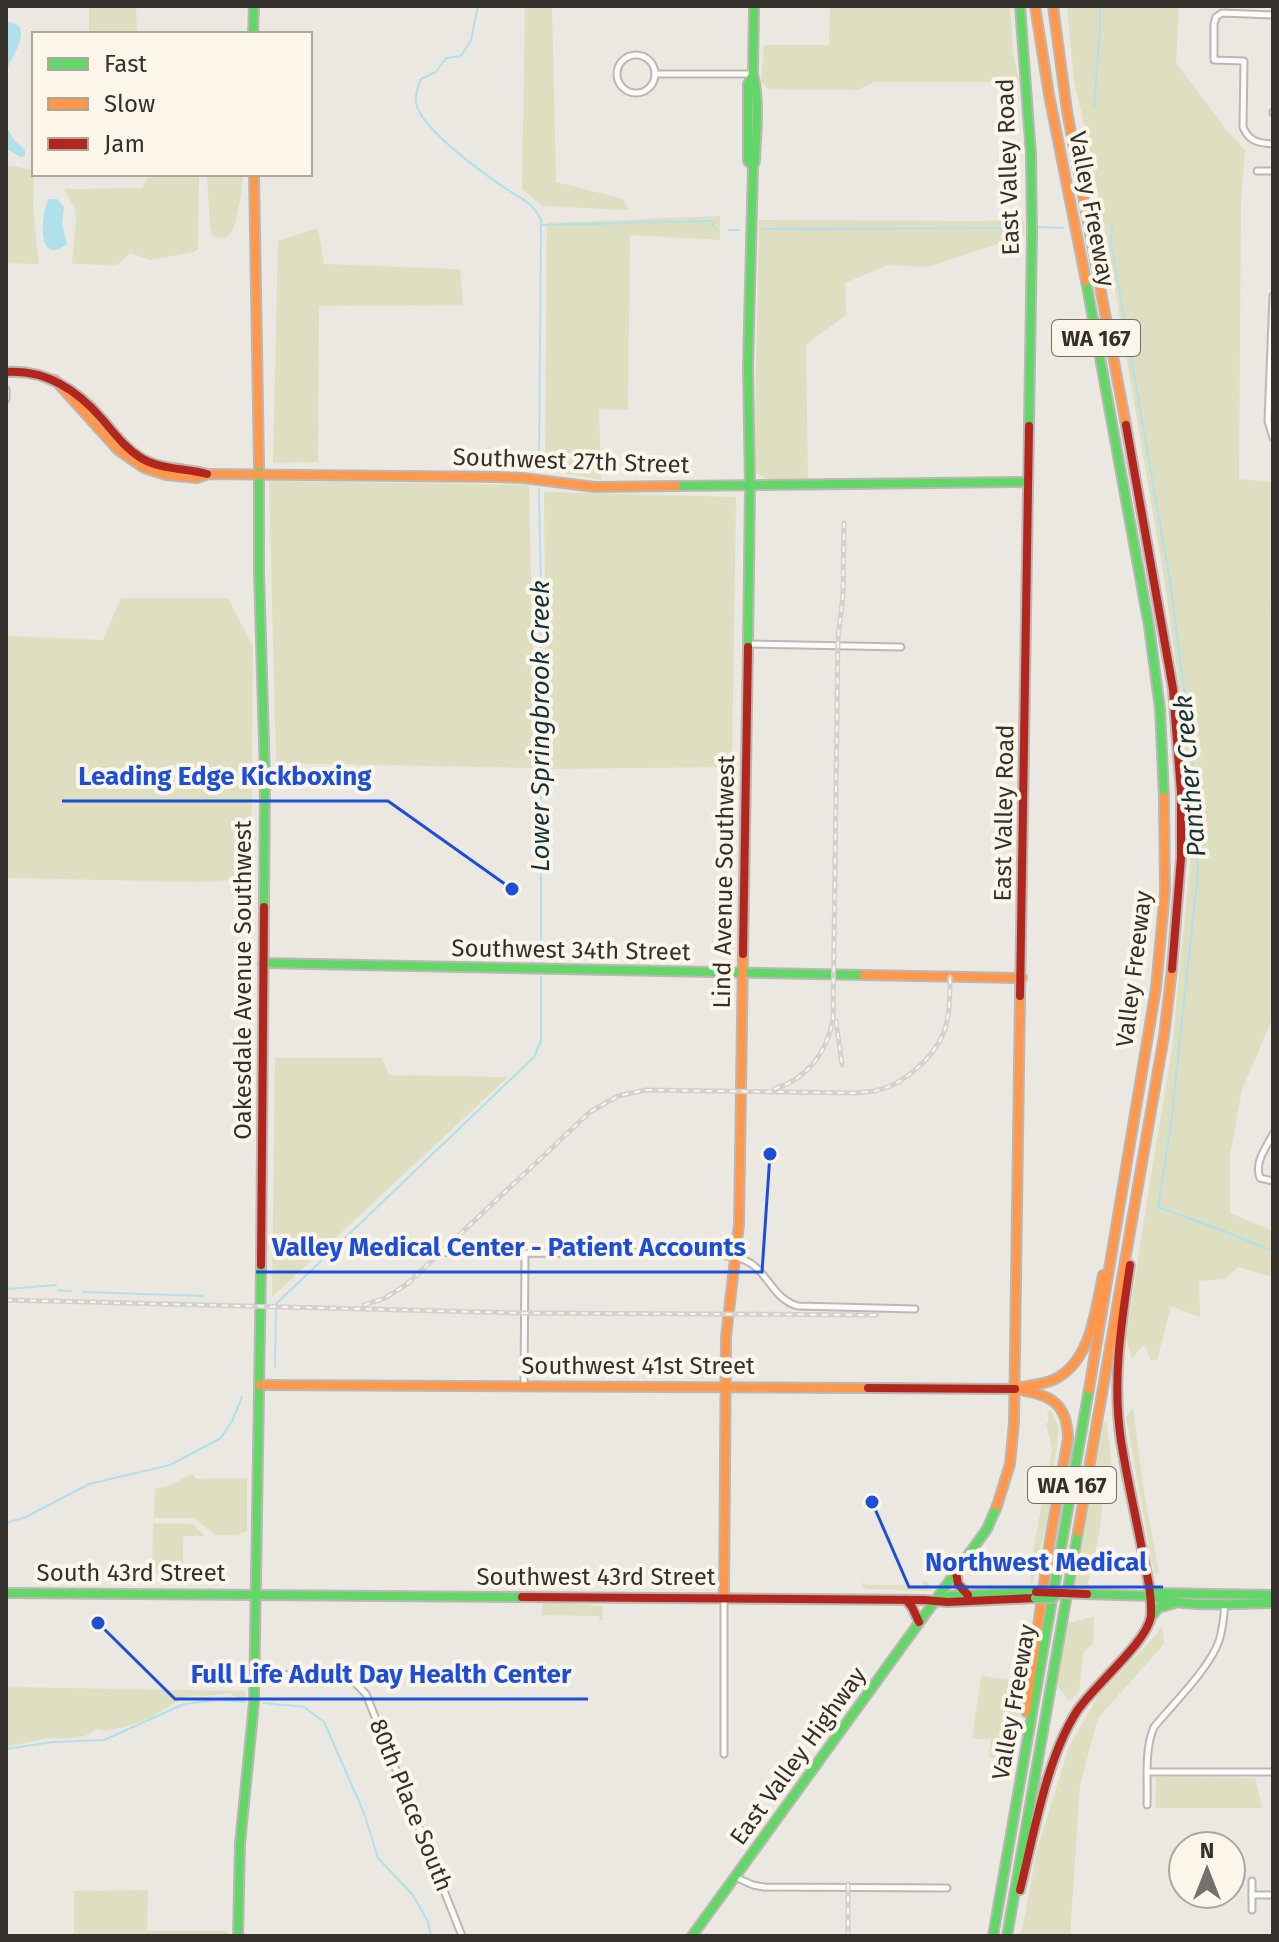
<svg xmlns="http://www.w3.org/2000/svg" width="1279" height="1942" font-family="'Fira Sans',sans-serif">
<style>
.green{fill:#dddfc0}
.water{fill:#b1e0ed}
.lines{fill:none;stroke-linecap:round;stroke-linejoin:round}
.stream{stroke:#b1e0ed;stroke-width:2}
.street-casing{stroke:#bbb8b4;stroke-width:9}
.fast-casing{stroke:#bbb8b4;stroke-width:12}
.slow-casing{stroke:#bbb8b4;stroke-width:12}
.jam-casing{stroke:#bbb8b4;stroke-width:12}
.street{stroke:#fcfbfa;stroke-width:5}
.fast{stroke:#63d668;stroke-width:8}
.slow{stroke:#ff974d;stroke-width:8}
.jam{stroke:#b3261e;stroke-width:8}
.rail-casing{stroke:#d2d1cf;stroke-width:5}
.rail{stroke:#fcf6ea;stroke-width:2;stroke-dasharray:6;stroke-linecap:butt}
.fast-bridge-casing{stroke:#bbb8b4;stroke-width:12;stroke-linecap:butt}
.jam-bridge-casing{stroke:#bbb8b4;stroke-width:12;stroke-linecap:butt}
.fast-bridge{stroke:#63d668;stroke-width:8}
.jam-bridge{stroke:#b3261e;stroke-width:8}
.labels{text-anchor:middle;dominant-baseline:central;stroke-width:8;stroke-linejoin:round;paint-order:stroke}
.shield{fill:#fcf6ea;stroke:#706c66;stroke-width:2}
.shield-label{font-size:22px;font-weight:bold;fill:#34312d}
.street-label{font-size:24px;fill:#34312d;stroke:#fcf6ea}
.water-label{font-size:26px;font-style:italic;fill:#11333c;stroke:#fcf6ea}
.leader{fill:none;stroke:#1d4ed8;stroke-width:3}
.callout-dot{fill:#1d4ed8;stroke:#fcf6ea;stroke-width:3}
.callout-label{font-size:26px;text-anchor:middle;font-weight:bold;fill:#1d4ed8;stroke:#fcf6ea;stroke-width:8;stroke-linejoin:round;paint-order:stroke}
</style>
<rect width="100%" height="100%" fill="#ebe7e1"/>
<!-- green -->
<g class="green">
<path d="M89 6H136L137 34H89Z"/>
<path d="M525 6H552L556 182 623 199 629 210 542 206 522 189Z"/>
<path d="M830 6H1010L1013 51 1019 82H874L858 90 768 89 761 82 764 45H829Z"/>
<path d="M1067 6H1179L1176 63 1229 133 1245 150 1241 198 1239 479 1273 482V602L1270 607 1273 617V1017L1242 1090 1230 1156V1213L1273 1231V1277L1238 1267 1225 1279 1199 1281 1200 1317 1171 1306 1157 1360 1151 1361 1144 1344 1132 1359 1126 1339 1146 1207 1172 1049 1190 864 1182 709 1165 584 1106 236 1087 137 1074 81Z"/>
<path d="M6 165 34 170 33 209 39 264 6 263Z"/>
<path d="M150 174H199L198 249 194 252 150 260 130 253 117 265 72 264 76 220 74 207 64 189 142 188Z"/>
<path d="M207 174H243C243 185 237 224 231 233 226 240 219 238 213 236L210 228Z"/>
<path d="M720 216V240L630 235 628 410 599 409 601 480 545 469 547 223Z"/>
<path d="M759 220 1024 221 1025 235 927 267 888 265 845 283 846 315 806 345 808 479H767L754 472Z"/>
<path d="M318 228 324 264 460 269 463 305 319 306 318 462 273 463 278 241Z"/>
<path d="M269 481 529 485 535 768 276 763Z"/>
<path d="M544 492 736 497 732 767 547 769Z"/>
<path d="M121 598H228L253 647 251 879 199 882 7 878 6 896V636L103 640Z"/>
<path d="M275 1058H382L389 1075 508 1077 272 1297Z"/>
<path d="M1133 1408 1143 1486 1159 1573 1154 1574 1126 1417Z"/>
<path d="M1051 1410 1059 1427 1048 1515 1033 1583H1030L1033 1564 1017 1565V1558L1032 1557 1052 1449 1046 1423 1049 1422 1047 1413Z"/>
<path d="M1104 1421 1107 1425 1113 1478 1101 1490C1105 1519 1094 1558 1087 1587L1075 1585Z"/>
<path d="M192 1474 196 1479 247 1478V1531L237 1535H215L194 1518H154L155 1489 171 1485Z"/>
<path d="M153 1523 193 1524 205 1536H186L183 1538V1573H152Z"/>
<path d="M862 1580 864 1585H923V1581H926L933 1589 930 1591 868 1589 863 1587Z"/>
<path d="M543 1602 596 1605 586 1607 602 1606 603 1620H600L599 1616 543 1615 541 1619Z"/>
<path d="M1094 1616 1093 1643 1083 1653 1079 1692 1069 1701 1057 1685 1067 1624Z"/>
<path d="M1162 1626 1164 1644 1098 1718 1080 1785 1070 1936H1021L1037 1850 1069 1747 1099 1695 1156 1635Z"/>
<path d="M1025 1638 1030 1650 1010 1761 989 1757 991 1739H972L981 1676 1017 1681Z"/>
<path d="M6 1687 245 1691V1700L239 1699 229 1693 206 1696 191 1695 171 1705 152 1717 132 1725 107 1731 96 1729 85 1736 62 1739 49 1738 6 1747Z"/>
<path d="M1156 1777 1255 1778 1262 1808H1155Z"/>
<path d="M148 1890 147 1931H228V1936H74V1891Z"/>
</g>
<!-- water -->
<g class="water">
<path d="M6 22C37 23 12 56 6 72Z"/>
<path d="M6 126 14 140 25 150V156L21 157 6 149Z"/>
<path d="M49 199H57L64 207 62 225 67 244C35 269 41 210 49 199Z"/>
</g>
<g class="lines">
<!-- stream -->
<g class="stream">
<path d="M478 6 471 40 461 56 446 58 436 72 421 79C418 87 415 94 416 103 421 129 483 173 505 188 522 200 531 200 541 220L539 470"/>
<path d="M1094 107 1100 29V6"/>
<path d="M542 225 711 221 716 230"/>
<path d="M1112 225 1111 242 1170 581 1192 751 1198 872 1171 1124 1158 1207 1216 1228 1273 1251"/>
<path d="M1039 227 1063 228"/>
<path d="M762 229 1019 228"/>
<path d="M729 230H739"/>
<path d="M539 489 541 592V963"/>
<path d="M6 1289 56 1285"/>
<path d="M58 1290 71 1291"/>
<path d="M83 1292 204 1296"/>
<path d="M275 1368 276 1304 534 1057 541 1041V977"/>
<path d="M6 1523 26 1517 89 1484 170 1465 221 1438 232 1421 242 1397"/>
<path d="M264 1703 304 1707 324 1722 364 1813 378 1858 413 1895 428 1922 431 1936"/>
<path d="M6 1749 52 1742 104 1740 184 1704 220 1700 245 1702"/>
</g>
<!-- street casing -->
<g class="street-casing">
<g id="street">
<path d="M1273 15 1222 13 1216 17 1214 24V60L1244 61 1243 127C1249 142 1259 143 1273 144"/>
<circle cx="636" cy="74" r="19"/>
<path d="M655 74H753"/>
<path d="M1273 112V113"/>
<path d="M1257 171H1273"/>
<path d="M1273 296 1268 421 1273 438"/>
<path d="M6 390V399"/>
<path d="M748 644 901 647"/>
<path d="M1273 1134C1266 1148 1254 1162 1260 1178L1273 1181"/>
<path d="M417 1244 430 1252C492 1254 553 1253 615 1253 655 1252 698 1249 738 1258 767 1264 770 1299 798 1306L915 1309"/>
<path d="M524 1386 525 1253"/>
<path d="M724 1599V1754"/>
<path d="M255 1674 338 1676 355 1683 366 1694 462 1936"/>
<path d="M1148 1772H1273"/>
<path d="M1147 1805C1148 1780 1144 1750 1154 1727 1173 1704 1209 1669 1219 1641 1223 1629 1224 1616 1225 1603"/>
<path d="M735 1877 753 1885 764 1887 947 1888"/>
<path d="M1252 1881V1910"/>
<path d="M1252 1895H1273"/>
</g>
</g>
<!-- fast casing -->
<g class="fast-casing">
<g id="fast">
<path d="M1020 6 1031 155 1032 233 1029 426"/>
<path d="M253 34 254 6"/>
<path d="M753 166 748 161V84L753 74 754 6"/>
<path d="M1086 281 1149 626 1160 709 1164 797"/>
<path d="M259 465V572L265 777 264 907"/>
<path d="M676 486 1028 482"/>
<path d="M748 647 750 487 748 366 753 166 755 161C756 132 760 103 753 74"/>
<path d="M263 963 864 975"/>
<path d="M6 1593 522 1597"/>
<path d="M1087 1594 1150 1596 1155 1593 1273 1595"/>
<path d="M1150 1596C1188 1609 1234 1603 1273 1603"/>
<path d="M939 1599 950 1596 1036 1592"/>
<path d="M1152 1616 1158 1608 1175 1603"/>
<path d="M238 1936 240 1844 254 1703 261 1265"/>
<path d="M692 1936 987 1529 997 1506"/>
<path d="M993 1936 1089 1389"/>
<path d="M1007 1936 1078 1532"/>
</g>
</g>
<!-- slow casing -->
<g class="slow-casing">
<g id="slow">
<path d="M1035 6 1049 95 1086 281"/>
<path d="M1053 6 1067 111 1126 425"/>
<path d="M254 174 259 465"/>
<path d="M55 380 118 450 144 468 166 475 197 478 209 474 498 477 523 478 595 487 676 486"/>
<path d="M864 975 1022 978"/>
<path d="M260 1385 868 1388"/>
<path d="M1022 1387C1032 1385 1044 1384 1053 1380 1091 1363 1095 1311 1103 1275"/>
<path d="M1015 1389C1048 1395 1067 1400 1068 1438L1050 1540 1026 1712"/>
<path d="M1089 1389 1156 988 1165 891 1164 797"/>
<path d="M997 1506 1010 1464 1014 1423 1020 996"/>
<path d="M1078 1532 1164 1036 1172 969"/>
<path d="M724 1598 726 1337 739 1224 743 954"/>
</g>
</g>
<!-- jam casing -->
<g class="jam-casing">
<g id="jam">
<path d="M6 372C46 369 77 390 102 419 114 433 125 448 141 458 161 470 186 468 207 474"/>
<path d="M1126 425 1173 689 1181 792V858L1172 969"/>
<path d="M743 954 748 647"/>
<path d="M1020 996 1029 426"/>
<path d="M261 1265 264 907"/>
<path d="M868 1388 1015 1389"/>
<path d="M956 1572 958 1584 968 1595"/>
<path d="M522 1597 924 1600 948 1602 1035 1598"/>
<path d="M906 1600 912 1607 919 1622"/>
<path d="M1020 1890C1034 1834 1046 1759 1077 1711 1093 1686 1149 1641 1151 1615 1152 1595 1147 1574 1143 1555 1136 1517 1127 1479 1121 1441 1112 1381 1121 1324 1130 1265"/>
</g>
</g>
<!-- street -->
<use href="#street" class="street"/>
<!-- fast -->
<use href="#fast" class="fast"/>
<!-- slow -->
<use href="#slow" class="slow"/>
<!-- jam -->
<use href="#jam" class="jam"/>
<!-- rail casing -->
<g class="rail-casing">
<g id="rail">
<path d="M836 1021 842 1065"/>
<path d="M774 1089C807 1079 827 1053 833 1019L838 637 843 596 844 523"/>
<path d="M6 1300 520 1313 877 1315"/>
<path d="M364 1305 385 1298 407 1284 590 1112 618 1096 646 1090 856 1093C862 1092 869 1092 875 1091 903 1085 933 1059 944 1032 950 1015 950 995 950 977"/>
<path d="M848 1884V1936"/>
</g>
</g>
<!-- rail -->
<use href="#rail" class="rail"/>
<!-- fast-bridge casing -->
<g class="fast-bridge-casing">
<path id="fast-bridge" d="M1035 1598H1052L1058 1594"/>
</g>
<!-- jam-bridge casing -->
<g class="jam-bridge-casing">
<path id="jam-bridge" d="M1036 1592 1087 1594"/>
</g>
<!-- fast-bridge -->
<use href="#fast-bridge" class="fast-bridge"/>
<!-- jam-bridge -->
<use href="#jam-bridge" class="jam-bridge"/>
</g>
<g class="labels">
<!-- shield labels -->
<g class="shield">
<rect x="1052" y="320" width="88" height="36" rx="6"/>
<rect x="1028" y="1467" width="88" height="36" rx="6"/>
</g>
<g class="shield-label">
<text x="1096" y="338">WA 167</text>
<text x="1072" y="1485">WA 167</text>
</g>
<!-- street labels -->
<g class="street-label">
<text transform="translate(1008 167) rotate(-92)">East Valley Road</text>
<text transform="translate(1092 209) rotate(79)">Valley Freeway</text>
<text transform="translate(571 461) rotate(2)">Southwest 27th Street</text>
<text transform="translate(1004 813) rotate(-89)">East Valley Road</text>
<text transform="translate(724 882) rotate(-89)">Lind Avenue Southwest</text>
<text transform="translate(571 950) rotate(1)">Southwest 34th Street</text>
<text transform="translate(1134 969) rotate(-83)">Valley Freeway</text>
<text transform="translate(243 980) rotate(-90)">Oakesdale Avenue Southwest</text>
<text x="638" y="1366">Southwest 41st Street</text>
<text x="131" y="1573">South 43rd Street</text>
<text x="596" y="1577">Southwest 43rd Street</text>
<text transform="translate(1014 1702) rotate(-80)">Valley Freeway</text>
<text transform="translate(798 1756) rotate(-54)">East Valley Highway</text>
<text transform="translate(411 1805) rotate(68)">80th Place South</text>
</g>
<!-- water labels -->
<g class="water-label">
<text transform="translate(540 726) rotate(-90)">Lower Springbrook Creek</text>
<text transform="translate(1190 776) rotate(-95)">Panther Creek</text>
</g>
</g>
<!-- callouts -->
<path class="leader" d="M512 889L388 801H62M770 1154L762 1272H256M872 1502L909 1587H1163M98 1623L175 1699H588"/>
<g class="callout-dot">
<circle cx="512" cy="889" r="8"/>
<circle cx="770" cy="1154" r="8"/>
<circle cx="872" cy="1502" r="8"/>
<circle cx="98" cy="1623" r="8"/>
</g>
<g class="callout-label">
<text x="225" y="785">Leading Edge Kickboxing</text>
<text x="509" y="1256">Valley Medical Center - Patient Accounts</text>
<text x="1036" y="1571">Northwest Medical</text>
<text x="381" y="1683">Full Life Adult Day Health Center</text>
</g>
<!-- border -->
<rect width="1279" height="1942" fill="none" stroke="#34312d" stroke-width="16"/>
<!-- legend -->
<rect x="32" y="32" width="280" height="144" fill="#fcf6ea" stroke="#aca79e" stroke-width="2"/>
<rect x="48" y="58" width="40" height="12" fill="#63d668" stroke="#aca79e" stroke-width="2"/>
<text x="104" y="72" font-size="24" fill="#34312d">Fast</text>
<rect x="48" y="98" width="40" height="12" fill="#ff974d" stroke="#aca79e" stroke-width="2"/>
<text x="104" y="112" font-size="24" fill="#34312d">Slow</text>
<rect x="48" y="138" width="40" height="12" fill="#b3261e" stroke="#aca79e" stroke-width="2"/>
<text x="104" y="152" font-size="24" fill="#34312d">Jam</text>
<!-- north arrow -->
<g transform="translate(1207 1870)"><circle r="38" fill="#fcf6ea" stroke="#aca79e" stroke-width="2"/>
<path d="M0-6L14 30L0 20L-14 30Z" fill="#74716c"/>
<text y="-12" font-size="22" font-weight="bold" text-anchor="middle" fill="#34312d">N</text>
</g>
</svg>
